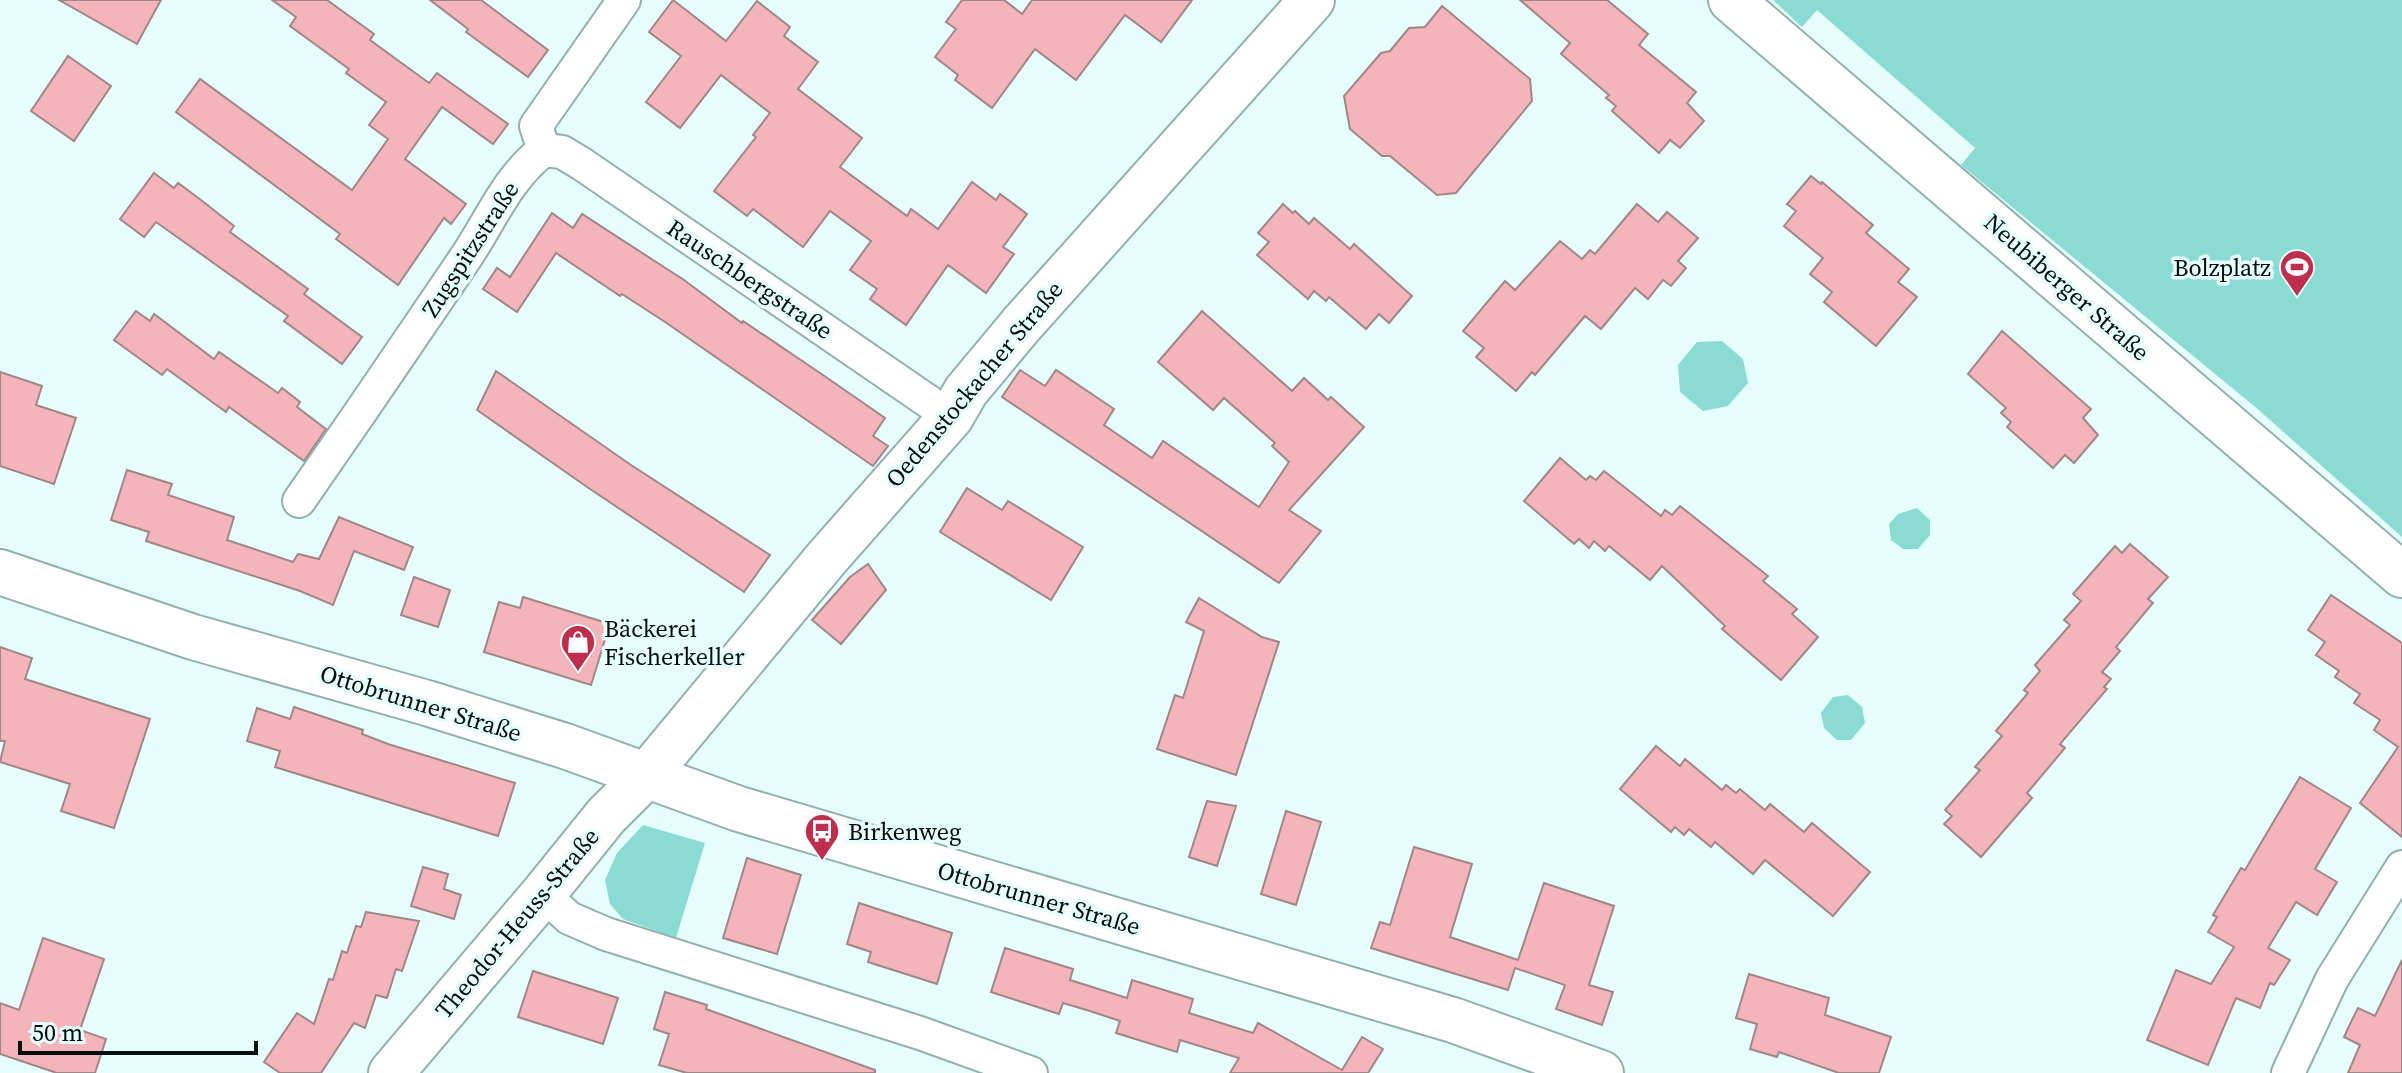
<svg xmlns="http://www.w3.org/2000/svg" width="2402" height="1073" font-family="'Source Serif 4',serif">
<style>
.green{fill:#8adbd4}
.building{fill:#f3b5bb;stroke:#a18688;stroke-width:2}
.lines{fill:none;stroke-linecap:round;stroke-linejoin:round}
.street-casing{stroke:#92b0ad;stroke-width:36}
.secondary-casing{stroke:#92b0ad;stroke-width:48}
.street{stroke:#fff;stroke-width:32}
.secondary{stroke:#fff;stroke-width:44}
.labels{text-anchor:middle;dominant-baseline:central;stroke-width:7;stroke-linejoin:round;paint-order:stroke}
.street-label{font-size:24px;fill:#040e0d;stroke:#e6fffc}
.poi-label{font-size:24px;fill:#040e0d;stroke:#e6fffc;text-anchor:start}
</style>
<rect width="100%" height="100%" fill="#e6fffc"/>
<!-- green -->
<g class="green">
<path d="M1773 0H2402V537L2254 406 1961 165 1975 148 1817 10 1802 27Z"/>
<path d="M1722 341 1743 359 1748 383 1728 406 1703 411 1680 392 1678 365 1697 342Z"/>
<path d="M1917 508 1930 520V535L1918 549H1903L1891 540 1889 524 1898 514Z"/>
<path d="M1848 695 1862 707 1865 723 1851 740H1837L1824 728 1821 713 1833 697Z"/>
<path d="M643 825 705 843 676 938 623 919 610 904 605 880 617 853Z"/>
</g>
<!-- building -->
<g class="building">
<path d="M59 0H161L137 44Z"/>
<path d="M272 0H327L374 34 370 40 429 83 437 73 508 124 493 144 442 107 405 159 466 204 451 224 444 218 398 285 336 239 340 234 176 112 200 79 352 190 388 139 369 125 386 102 346 73 349 69 290 26 296 17Z"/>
<path d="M430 0H481L548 50 528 77 466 32 468 29Z"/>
<path d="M673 0 726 41 757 1 790 27 784 36 818 62 798 89 862 138 840 167 907 216 911 209 938 229 972 182 996 200 1000 194 1027 214 1003 247 1014 254 986 293 948 265 906 325 870 299 877 289 850 270 871 241 830 211 803 247 753 209 747 216 714 191 756 137 753 135 770 113 721 75 680 128 646 102 681 56 649 32Z"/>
<path d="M962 0H1004L1022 14 1032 0H1192L1161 42 1125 15 1076 80 1035 49 992 108 955 80 958 75 935 57 956 29 946 22Z"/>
<path d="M1520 0H1607L1648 34 1639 45 1696 92 1687 103 1704 121 1680 148 1670 140 1659 153 1612 111 1616 106 1606 98 1609 95 1561 54 1570 43Z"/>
<path d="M1442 6 1530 79 1532 101 1456 193 1437 195 1390 156H1382L1350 129 1344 96 1381 53 1390 51 1409 28 1425 27Z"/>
<path d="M68 56 111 86 74 141 31 111Z"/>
<path d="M154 173 174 188 178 183 201 200 234 226 230 232 308 289 304 294 362 337 342 364 284 321 288 316 156 222 144 237 120 219Z"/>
<path d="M1811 176 1821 184 1822 182 1873 225 1866 233 1909 269 1898 282 1917 297 1876 346 1824 302 1832 292 1810 274 1823 258 1784 226 1796 211 1787 204Z"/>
<path d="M1283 204 1293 213 1295 211 1309 224 1314 218 1350 249 1354 244 1412 296 1389 323 1379 314 1366 329 1329 297 1326 301 1314 291 1308 299 1257 255 1269 242 1258 233Z"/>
<path d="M1637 204 1658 222 1667 212 1698 238 1678 261 1686 268 1671 286 1663 280 1648 299 1635 288 1601 329 1585 316 1535 375 1532 372 1516 391 1476 357 1484 348 1463 331 1505 281 1515 290 1560 241 1582 259 1590 250 1595 254Z"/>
<path d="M552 213 573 228 582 214 684 280 742 323 743 321 823 375 885 418 873 436 888 446 873 466 665 322 622 294 620 296 556 253 517 312 483 289 497 268 510 277Z"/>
<path d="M136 311 150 321 154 314 214 359 219 352 278 393 282 388 300 402 297 407 326 429 304 461 229 407 226 412 167 369 162 375 114 340Z"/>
<path d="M1202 311 1292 391 1304 378 1328 400 1331 397 1364 427 1289 510 1321 531 1279 583 1002 397 1020 370 1045 386 1056 370 1114 409 1104 425 1152 458 1163 441 1259 507 1289 462 1272 446 1275 443 1224 398 1213 410 1158 362Z"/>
<path d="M2002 331 2091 409 2083 418 2098 435 2074 463 2065 455 2053 468 2007 427 2011 422 2001 413 2006 408 1968 374Z"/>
<path d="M496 371 631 465 770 555 744 592 590 489 477 410Z"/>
<path d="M0 372 42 386 36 405 76 418 54 484 0 466Z"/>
<path d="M1560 458 1586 480 1590 476 1596 480 1604 471 1661 516 1665 510 1672 515 1680 506 1768 576 1763 581 1797 609 1792 614 1818 637 1781 680 1722 629 1725 626 1662 566 1650 580 1609 546 1605 551 1594 541 1589 548 1579 539 1574 544 1524 501Z"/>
<path d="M127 470 172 484 168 495 234 517 227 540 293 562 298 554 319 559 339 517 413 547 404 570 354 551 333 605 300 591 146 541 149 532 111 520Z"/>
<path d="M967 488 1002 510 1008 501 1083 547 1051 600 940 532Z"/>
<path d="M2130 544 2168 577 2148 599 2153 603 2116 647 2120 651 2102 672 2111 679 2104 687 2107 689 2060 744 2065 748 2027 793 2032 798 1981 857 1944 824 1952 816 1945 810 1980 770 1975 767 2002 736 1996 731 2028 693 2024 690 2040 671 2035 665 2070 625 2064 620 2081 601 2073 594 2115 546 2122 553Z"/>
<path d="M868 564 886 590 841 644 812 620 850 577Z"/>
<path d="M414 577 450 590 438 627 401 615Z"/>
<path d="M2331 595 2402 643V837L2360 803 2398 747 2374 730 2380 720 2354 703 2360 694 2335 677 2339 671 2316 655 2325 642 2308 630Z"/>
<path d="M523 597 610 624 591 685 484 652 499 602 520 608Z"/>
<path d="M1199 598 1262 637 1279 642 1236 775 1157 749 1175 695 1183 698 1204 631 1186 622Z"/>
<path d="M0 647 32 658 25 679 150 719 114 828 61 811 70 784 0 762 5 741H0Z"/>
<path d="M294 707 363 730 362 734 388 744 515 783 498 836 275 767 280 751 247 741 257 708 290 719Z"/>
<path d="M1656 746 1680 766 1685 759 1722 790 1726 785 1736 793 1740 789 1765 810 1770 804 1804 832 1812 823 1870 872 1833 916 1765 860 1753 874 1715 842 1711 847 1689 829 1684 835 1675 827 1671 832 1620 789Z"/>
<path d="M2300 777 2351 808 2315 869 2337 882 2317 915 2296 902 2268 948 2290 960 2274 985 2270 983 2260 1008 2236 998 2208 1065 2147 1040 2176 970 2211 984 2234 947 2208 932 2217 917 2213 915 2241 868 2245 870Z"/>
<path d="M1207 801 1236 806 1217 866 1189 857Z"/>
<path d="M1286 811 1321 822 1296 905 1261 894Z"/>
<path d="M1414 847 1472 864 1450 937 1518 960 1544 883 1614 906 1589 985 1613 992 1602 1025 1556 1009 1565 985 1515 968 1508 990 1371 948 1380 922 1390 925Z"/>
<path d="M747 858 801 875 777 954 723 938Z"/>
<path d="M423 867 448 874 444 889 461 895 454 919 411 906Z"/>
<path d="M859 903 952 933 937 984 868 962 871 952 847 944Z"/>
<path d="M366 912 419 921 402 971 396 969 387 998 376 995 365 1028 354 1023 321 1073H280L264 1062 297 1013 314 1024 329 979 333 980 342 951 347 953 356 926 361 927Z"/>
<path d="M43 938 104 959 80 1030 106 1039 95 1073H57L0 1054V1003L19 1010Z"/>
<path d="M1005 948 1073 969 1070 980 1127 998 1132 980 1193 999 1189 1013 1253 1033 1258 1023 1342 1070 1362 1037 1383 1049 1368 1073H1230L1239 1058 1180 1040 1177 1052 1116 1033 1120 1021 1090 1011 1063 1003 1059 1014 991 992Z"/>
<path d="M2402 960V1073H2348L2360 1045 2344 1037 2351 1022 2358 1008 2375 1016Z"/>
<path d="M533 971 618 998 603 1044 518 1017Z"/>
<path d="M1749 974 1829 998 1825 1015 1891 1037 1879 1073H1839L1779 1052 1777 1057 1750 1049 1757 1024 1736 1018Z"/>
<path d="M665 992 707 1005 706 1009 875 1070V1073H687L659 1065 669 1034 654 1029Z"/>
</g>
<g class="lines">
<!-- street casing -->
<g class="street-casing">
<g id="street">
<path d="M544 150 562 152 582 164 951 417"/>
<path d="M544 150 536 126 624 0"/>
<path d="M299 501C354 422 408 343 462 263 489 225 506 178 544 150"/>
<path d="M543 894 569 918 606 934 920 1033 1031 1073"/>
<path d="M2288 1073 2332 979 2402 867"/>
</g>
</g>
<!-- secondary casing -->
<g class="secondary-casing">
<g id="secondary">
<path d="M1731 0 2402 575"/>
<path d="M0 572 193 637 427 703 565 746 739 809 1453 1020 1601 1073"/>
<path d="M391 1073 543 894 606 816 646 776 826 559 951 417 966 391 1021 325 1312 0"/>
</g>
</g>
<!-- street -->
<use href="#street" class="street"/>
<!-- secondary -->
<use href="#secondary" class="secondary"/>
</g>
<!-- icons -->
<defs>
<g id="stadium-pin" transform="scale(1.8)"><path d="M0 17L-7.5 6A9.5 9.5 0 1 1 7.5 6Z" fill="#be2e4f" stroke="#e6fffc"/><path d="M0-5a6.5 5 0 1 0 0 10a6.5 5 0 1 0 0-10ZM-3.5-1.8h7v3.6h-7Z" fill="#fff"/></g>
<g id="shop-pin" transform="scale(1.8)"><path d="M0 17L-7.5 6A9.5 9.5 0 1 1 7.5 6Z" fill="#be2e4f" stroke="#e6fffc"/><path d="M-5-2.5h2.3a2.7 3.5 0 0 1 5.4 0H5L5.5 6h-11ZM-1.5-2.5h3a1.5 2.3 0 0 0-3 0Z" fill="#fff"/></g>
<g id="bus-pin" transform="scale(1.8)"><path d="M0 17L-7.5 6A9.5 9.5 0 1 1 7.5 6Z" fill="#be2e4f" stroke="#e6fffc"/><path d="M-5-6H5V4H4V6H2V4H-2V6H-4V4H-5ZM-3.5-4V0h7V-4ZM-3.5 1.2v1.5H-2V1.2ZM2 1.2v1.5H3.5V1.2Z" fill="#fff"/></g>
</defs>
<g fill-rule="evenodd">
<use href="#stadium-pin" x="2297" y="267"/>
<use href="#shop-pin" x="578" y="642"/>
<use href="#bus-pin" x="822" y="831"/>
</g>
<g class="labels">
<!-- street labels -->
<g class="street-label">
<text transform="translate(470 249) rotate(-57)">Zugspitzstraße</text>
<text transform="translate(750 279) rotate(34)">Rauschbergstraße</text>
<text transform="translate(2067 287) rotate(41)">Neubiberger Straße</text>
<text transform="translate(974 384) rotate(-50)">Oedenstockacher Straße</text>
<text transform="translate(421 703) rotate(17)">Ottobrunner Straße</text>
<text transform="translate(1039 898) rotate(16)">Ottobrunner Straße</text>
<text transform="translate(517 923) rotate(-50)">Theodor-Heuss-Straße</text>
</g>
<!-- poi labels -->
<g class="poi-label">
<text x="2271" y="267" text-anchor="end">Bolzplatz</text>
<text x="604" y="628">Bäckerei<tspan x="604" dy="28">Fischerkeller</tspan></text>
<text x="848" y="831">Birkenweg</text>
</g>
</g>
<!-- scale -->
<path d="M20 1041v12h236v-12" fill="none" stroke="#040e0d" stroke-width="4"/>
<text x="32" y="1041" font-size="24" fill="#040e0d" stroke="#e6fffc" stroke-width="6" paint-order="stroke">50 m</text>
</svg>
